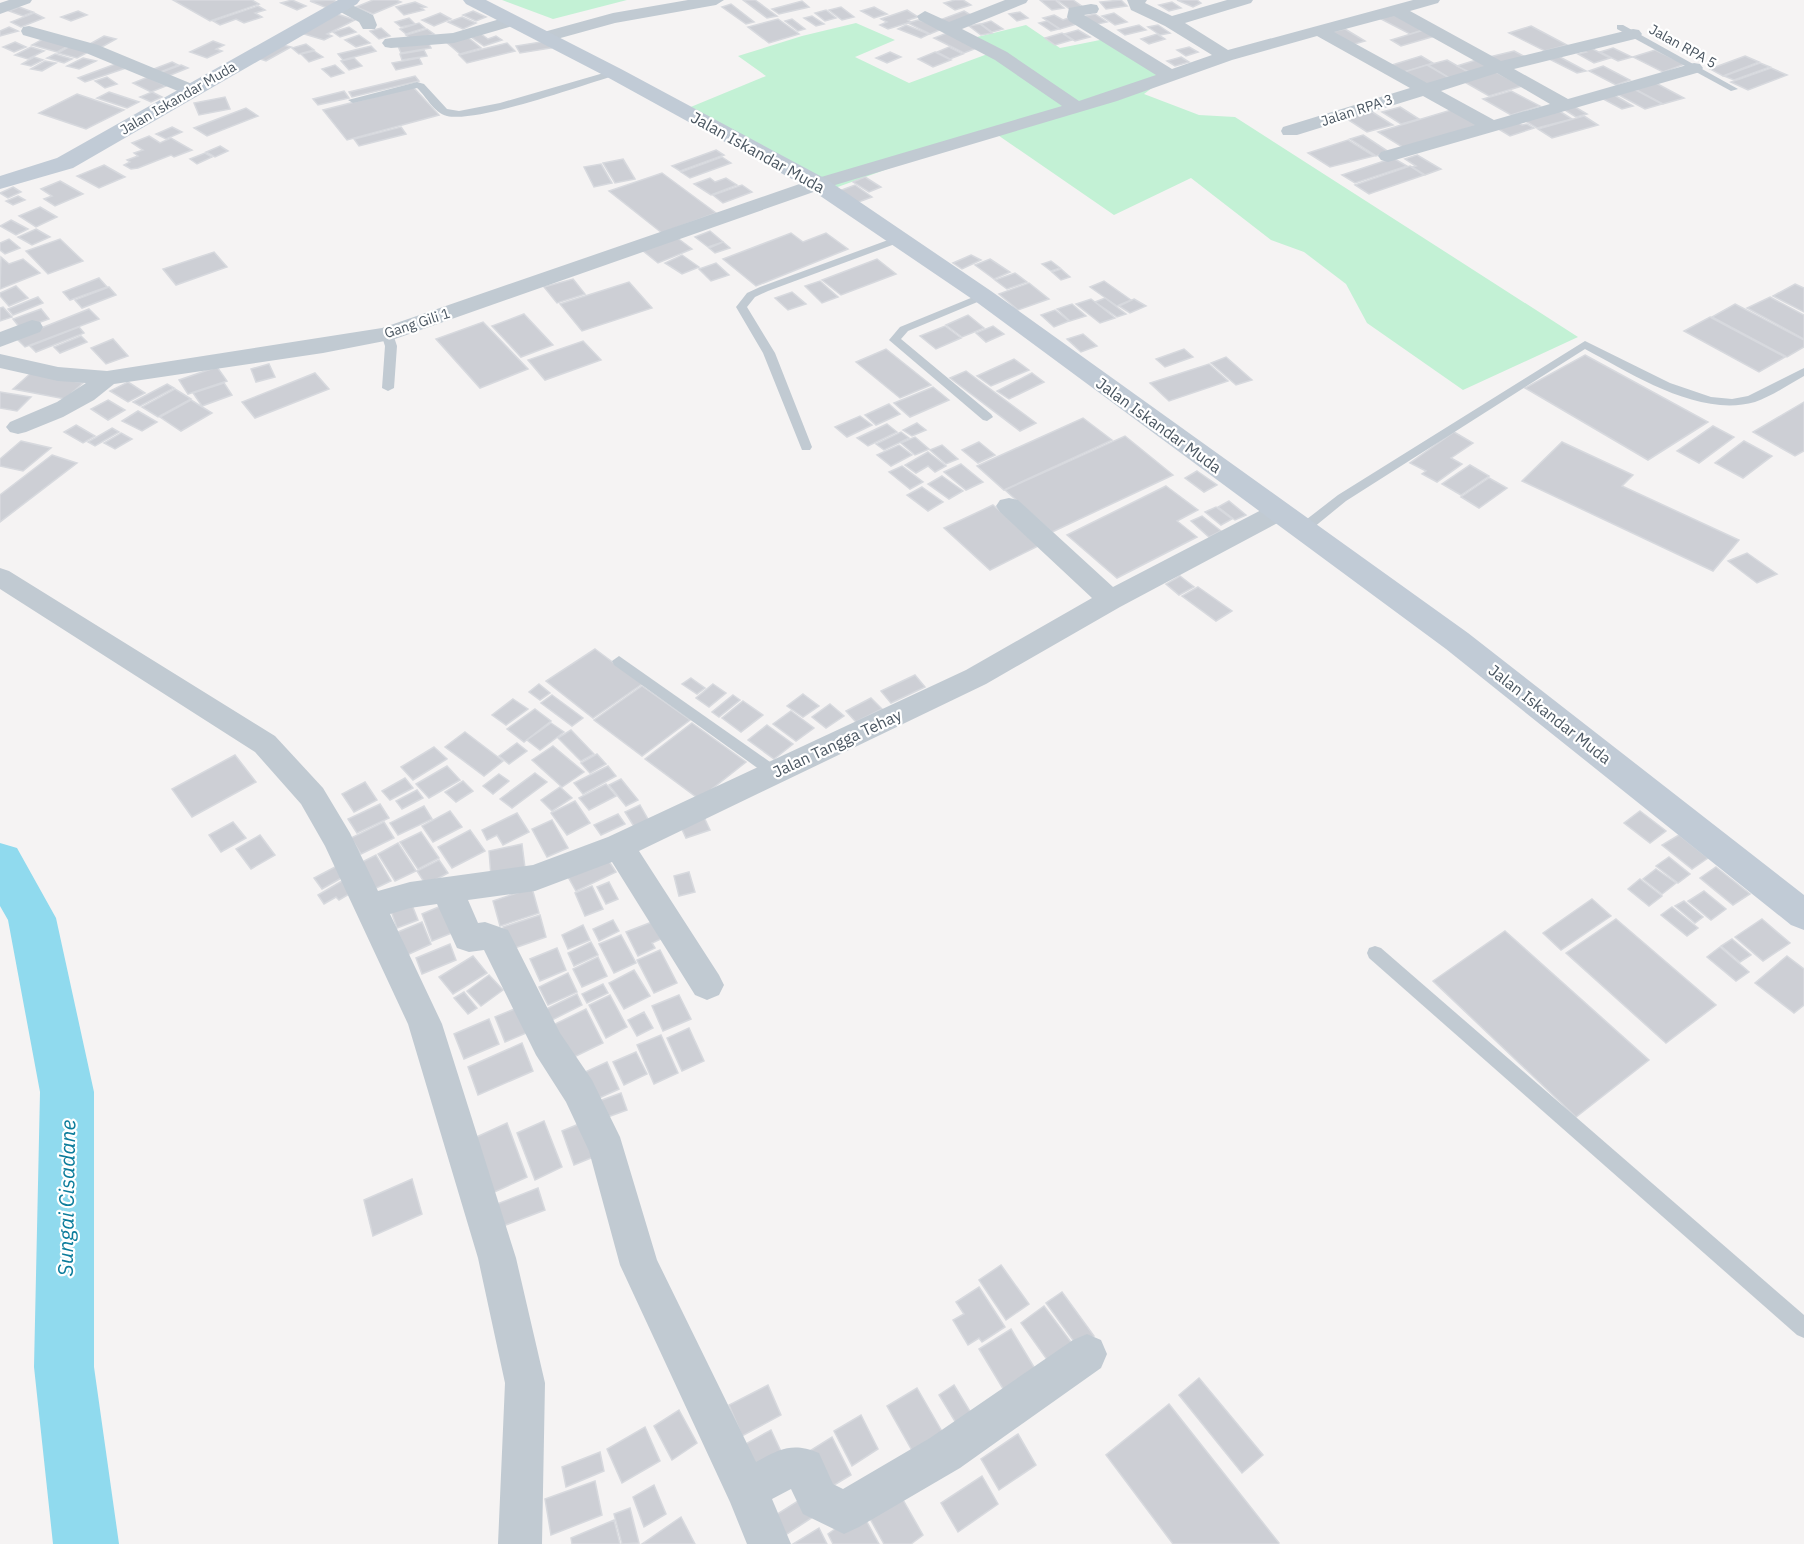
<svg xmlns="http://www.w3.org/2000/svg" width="1804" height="1544" font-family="'IBM Plex Sans',sans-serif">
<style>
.green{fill:#c3f1d5}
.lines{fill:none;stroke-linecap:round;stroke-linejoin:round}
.river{fill:#90daee;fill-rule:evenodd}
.building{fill:#cdcfd5;stroke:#d7d9de;stroke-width:1.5}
.lane{fill:#c1cad2;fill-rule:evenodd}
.street{fill:#c1cad2;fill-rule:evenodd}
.secondary{fill:#c1cbd6;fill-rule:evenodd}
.labels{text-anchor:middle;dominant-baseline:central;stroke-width:4.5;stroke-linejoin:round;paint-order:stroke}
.far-street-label{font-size:14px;fill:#4a5661;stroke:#fff}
.street-label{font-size:16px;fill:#4a5661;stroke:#fff}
.near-water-label{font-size:21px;font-style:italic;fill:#0c7c9b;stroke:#fff}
</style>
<rect width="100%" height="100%" fill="#f5f3f3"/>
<!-- green -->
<g class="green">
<path d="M502 0H627L553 19Z"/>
<path d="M856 23 895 40 855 57 909 83 993 52 973 38 1026 25 1060 48 1105 39 1165 78 1144 94 1199 115 1235 117 1578 337 1463 390 1367 323 1346 284 1304 252 1271 240 1191 178 1114 215 992 131 835 188 681 111 766 76 738 56 802 36Z"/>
</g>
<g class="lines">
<!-- river -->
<path class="river" d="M0 843 17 848 56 918 94 1092V1367L119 1544H53L34 1367 40 1092 8 920 0 906Z"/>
</g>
<!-- building -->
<g class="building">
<path d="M173 0H252L259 4 210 21Z"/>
<path d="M292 0 306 6 297 10 281 3Z"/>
<path d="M333 0 339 3 327 8 310 1Z"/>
<path d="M373 0H396L401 2 373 14 356 7Z"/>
<path d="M743 0H755L777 16 767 18Z"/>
<path d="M955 0H963L971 5 955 10 944 3Z"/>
<path d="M1040 0H1055L1064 8 1052 10Z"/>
<path d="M1057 0H1073L1083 7 1071 10Z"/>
<path d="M1121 0 1127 6 1106 9 1100 2Z"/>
<path d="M1177 0H1197L1201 3 1193 7Z"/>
<path d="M802 1 809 7 779 14 772 9Z"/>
<path d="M415 2 426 7 421 8 424 10 404 15 396 7Z"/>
<path d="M1172 2 1181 8 1169 11 1159 5Z"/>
<path d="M731 4 754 22 746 24 722 7Z"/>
<path d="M258 6 265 10 255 13 262 17 244 23 236 19 220 25 213 21Z"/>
<path d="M19 7 33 12 23 16 9 11Z"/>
<path d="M841 7 854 17 842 20 829 10Z"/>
<path d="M874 7 887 14 874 18 861 11Z"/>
<path d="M826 10 836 18 825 21 815 13Z"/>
<path d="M907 10 918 17 908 20 911 22 888 29 880 25 887 22 881 19Z"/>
<path d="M78 11 87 15 71 21 61 17Z"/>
<path d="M473 11 486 17 476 21 463 15Z"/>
<path d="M964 11 974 17 947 26 937 21Z"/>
<path d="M1020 12 1028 18 1017 21 1009 14Z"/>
<path d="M34 13 44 18 21 27 11 22Z"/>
<path d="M440 13 451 19 434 26 422 20Z"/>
<path d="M1114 13 1127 22 1115 25 1102 16Z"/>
<path d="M337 14 355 20 327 34 332 36 324 40 301 33Z"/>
<path d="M1095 14 1107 22 1093 25 1081 17Z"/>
<path d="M1393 14 1423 30 1410 34 1379 18Z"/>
<path d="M1054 15 1063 20 1071 17 1080 23 1060 29 1043 18Z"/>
<path d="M812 16 824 24 816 26 804 18Z"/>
<path d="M462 17 476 23 463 29 448 22Z"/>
<path d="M409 18 415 24 401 27 395 22Z"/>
<path d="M778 19 799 34 769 43 748 27Z"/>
<path d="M792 19 805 29 798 31 785 21Z"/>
<path d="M918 20 922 21 944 28 930 34 908 23Z"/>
<path d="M991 21 1003 29 992 32 981 24Z"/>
<path d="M1047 21 1059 29 1051 31 1039 23Z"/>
<path d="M419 23 425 28 406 34 400 29Z"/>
<path d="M980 24 992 33 981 35 969 26Z"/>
<path d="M906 25 929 34 921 38 898 29Z"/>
<path d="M1139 25 1146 30 1125 35 1118 30Z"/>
<path d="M1158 25 1170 33 1160 35 1148 27Z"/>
<path d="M1531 26 1567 45 1545 51 1509 33Z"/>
<path d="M9 27 18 31 0 36V31Z"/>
<path d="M349 27 356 32 340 37 333 32Z"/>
<path d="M381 28 390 36 379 39 370 31Z"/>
<path d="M427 29 434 34 413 40 406 35Z"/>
<path d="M1345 29 1365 41 1351 45 1330 32Z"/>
<path d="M1078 30 1090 37 1075 41 1064 34Z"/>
<path d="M1424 30 1435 36 1401 46 1391 40Z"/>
<path d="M947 33 977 48 964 53 934 38Z"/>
<path d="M1062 33 1072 40 1055 45 1045 38Z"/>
<path d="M481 34 488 39 496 36 502 40 484 46 471 37Z"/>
<path d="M1157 34 1165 39 1149 44 1141 39Z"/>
<path d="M359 35 370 43 356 47 345 40Z"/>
<path d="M465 35 481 48 460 54 445 41Z"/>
<path d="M104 36 116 39 100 48 88 45Z"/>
<path d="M45 38 70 45 57 52 32 45Z"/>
<path d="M213 41 224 45 216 49 222 51 207 58 190 52Z"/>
<path d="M427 41 431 48 401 53 398 46Z"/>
<path d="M547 41 551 48 520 53 516 46Z"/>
<path d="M15 42 26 47 14 52 3 47Z"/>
<path d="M507 43 515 51 467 63 459 55Z"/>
<path d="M279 44 291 47 266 61 254 57Z"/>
<path d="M306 44 314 50 299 54 292 48Z"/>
<path d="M70 46 90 51 77 58 58 53Z"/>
<path d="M371 46 376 51 343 60 338 54Z"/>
<path d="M31 47 44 51 28 59 15 55Z"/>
<path d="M949 47 963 54 950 59 937 52Z"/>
<path d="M1189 47 1198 52 1186 56 1177 50Z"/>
<path d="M1589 47 1610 58 1594 63 1578 54 1586 52 1581 50Z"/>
<path d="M1613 48 1632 57 1618 61 1600 52Z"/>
<path d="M424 50 427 56 402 60 400 54Z"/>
<path d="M1655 50 1685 64 1663 72 1633 57Z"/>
<path d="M314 51 323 57 309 62 301 54Z"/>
<path d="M1514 51 1527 58 1502 65 1489 57Z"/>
<path d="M890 52 901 57 887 63 876 58Z"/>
<path d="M935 52 951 60 933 67 918 59Z"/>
<path d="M55 54 72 59 64 63 47 58Z"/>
<path d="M1421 56 1433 63 1404 72 1392 65Z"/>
<path d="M1558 56 1586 71 1577 73 1549 59Z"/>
<path d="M1745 56 1759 62 1723 76 1710 69Z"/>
<path d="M34 57 43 60 31 66 22 64Z"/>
<path d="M1181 57 1189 62 1175 66 1167 61Z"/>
<path d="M83 58 96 61 79 69 67 66Z"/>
<path d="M354 58 362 66 349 70 341 61Z"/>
<path d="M419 58 422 64 396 70 392 63Z"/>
<path d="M1447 60 1470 73 1451 79 1428 65Z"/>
<path d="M1476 60 1491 68 1473 74 1457 66Z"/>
<path d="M45 61 56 63 42 71 31 69Z"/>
<path d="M172 62 178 65 158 73 151 70Z"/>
<path d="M118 63 126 68 85 82 78 78Z"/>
<path d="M1760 63 1770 67 1734 80 1724 76Z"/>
<path d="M181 65 188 68 166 77 159 73Z"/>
<path d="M335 65 344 73 331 77 322 69Z"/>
<path d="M1427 65 1451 79 1425 86 1401 73Z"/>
<path d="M1603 66 1630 80 1616 85 1589 71Z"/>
<path d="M1771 68 1787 75 1748 90 1731 82Z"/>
<path d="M1494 71 1522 86 1489 96 1461 80Z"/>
<path d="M415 76 419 81 352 97 349 92Z"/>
<path d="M107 77 117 84 105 88 95 81Z"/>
<path d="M148 77 166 86 151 92 133 83Z"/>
<path d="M1652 81 1684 98 1663 104 1631 87Z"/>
<path d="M413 87 439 115 347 140 323 110Z"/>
<path d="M1632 88 1662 104 1645 109 1615 93Z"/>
<path d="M344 91 349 98 318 105 313 99Z"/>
<path d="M1511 91 1540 106 1511 115 1483 99Z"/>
<path d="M109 92 139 102 127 108 97 98Z"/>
<path d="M152 92 162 97 151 102 140 97Z"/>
<path d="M77 94 124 110 86 129 39 113Z"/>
<path d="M1614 95 1633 106 1622 109 1603 99Z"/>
<path d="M225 97 230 109 199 115 194 103Z"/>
<path d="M1570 104 1587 114 1576 117 1560 107Z"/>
<path d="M1400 107 1419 119 1401 124 1382 112Z"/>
<path d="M246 108 258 116 207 136 194 128Z"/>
<path d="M1556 109 1572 119 1537 128 1522 119Z"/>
<path d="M1369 110 1393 125 1367 132 1344 117Z"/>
<path d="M1451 110 1478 125 1404 148 1378 132Z"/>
<path d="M1584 116 1598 125 1552 138 1538 129Z"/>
<path d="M1514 121 1522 125 1527 124 1534 128 1510 136 1495 127Z"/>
<path d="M172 127 182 132 166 139 156 134Z"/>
<path d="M401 127 406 134 359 146 354 139Z"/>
<path d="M1363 135 1389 152 1376 156 1350 139Z"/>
<path d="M149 136 160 143 171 138 192 150 174 157 171 155 138 168 131 169 124 165 130 162 127 160 138 156 134 153 143 150 132 143Z"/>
<path d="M1348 140 1374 156 1330 167 1308 153Z"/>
<path d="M220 146 228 151 215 157 206 152Z"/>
<path d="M716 150 724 155 680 171 672 166Z"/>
<path d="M205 153 212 157 197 164 190 159Z"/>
<path d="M1417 155 1441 169 1425 175 1412 167 1416 166 1405 159Z"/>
<path d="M722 157 731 163 690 178 681 172Z"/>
<path d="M1393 158 1407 166 1355 183 1342 175Z"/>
<path d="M623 159 635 179 615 183 603 163Z"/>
<path d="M601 164 612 183 594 187 584 167Z"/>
<path d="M104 165 125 177 99 188 77 176Z"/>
<path d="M1410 166 1424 175 1369 194 1355 185Z"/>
<path d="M662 173 716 213 662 233 609 191Z"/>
<path d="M865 177 881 187 869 192 853 182Z"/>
<path d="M710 178 715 182 726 178 737 185 711 195 694 184Z"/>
<path d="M60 181 83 194 55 206 44 199 52 196 41 189Z"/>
<path d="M742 185 752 192 723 203 713 195Z"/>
<path d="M855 185 872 197 856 203 839 191Z"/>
<path d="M13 187 21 192 8 198 0 193Z"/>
<path d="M18 196 25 200 13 205 6 201Z"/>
<path d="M40 207 57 217 36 227 19 216Z"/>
<path d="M11 220 28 229 16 235 0 226Z"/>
<path d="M36 229 50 237 32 245 18 237Z"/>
<path d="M710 231 723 242 708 247 695 237Z"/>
<path d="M791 233 803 242 826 233 848 249 756 286 723 259Z"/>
<path d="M676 237 692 249 658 263 642 250Z"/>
<path d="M9 239 20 248 5 254 0 250V243Z"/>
<path d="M60 239 83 261 48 274 26 251Z"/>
<path d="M723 242 730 248 715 253 709 248Z"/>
<path d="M214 252 227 267 176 285 163 269Z"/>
<path d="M682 255 699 267 682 274 665 263Z"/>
<path d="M971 255 981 260 962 269 953 263Z"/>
<path d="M1 257 9 264 23 259 40 273 0 289Z"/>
<path d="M877 259 896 274 841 295 822 280Z"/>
<path d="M990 259 1010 272 994 279 975 265Z"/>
<path d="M1051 261 1060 268 1051 271 1042 264Z"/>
<path d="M716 263 729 275 711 281 699 269Z"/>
<path d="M1061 269 1070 277 1061 280 1052 272Z"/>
<path d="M1015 273 1027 282 1007 289 995 280Z"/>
<path d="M99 278 107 287 70 300 63 292Z"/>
<path d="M573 279 585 294 557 303 544 287Z"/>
<path d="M820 281 838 297 822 303 805 286Z"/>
<path d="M1104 281 1131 300 1117 306 1090 287Z"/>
<path d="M629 282 652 308 582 331 560 304Z"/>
<path d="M1029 283 1049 299 1018 310 999 294Z"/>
<path d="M1795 284 1804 288V312L1773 296Z"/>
<path d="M16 286 28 298 9 306 0 296V293Z"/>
<path d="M109 287 116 295 82 308 75 300Z"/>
<path d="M792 292 806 304 788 310 775 298Z"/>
<path d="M38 297 43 303 13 315 8 309Z"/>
<path d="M1770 297 1804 315V339L1747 308Z"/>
<path d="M1105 298 1126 314 1117 317 1095 302Z"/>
<path d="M1091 299 1115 318 1100 323 1076 304Z"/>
<path d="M1134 299 1146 306 1130 313 1119 306Z"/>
<path d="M1072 304 1086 316 1070 321 1057 309Z"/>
<path d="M1735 304 1804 340V347L1787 357 1712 317Z"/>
<path d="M3 307 12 317 0 321V308Z"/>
<path d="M41 309 49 319 21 329 13 319Z"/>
<path d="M89 309 99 319 25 347 16 338Z"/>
<path d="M1055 310 1069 321 1054 327 1041 315Z"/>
<path d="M524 314 553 345 521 357 492 326Z"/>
<path d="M968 315 984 328 962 337 946 325Z"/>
<path d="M1710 317 1785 357 1759 372 1684 331Z"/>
<path d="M483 322 528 369 480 388 436 339Z"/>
<path d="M945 326 961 338 936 349 920 336Z"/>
<path d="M993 326 1004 334 986 342 976 333Z"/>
<path d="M79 327 84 333 36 352 30 346Z"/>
<path d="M1083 334 1097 346 1081 352 1067 339Z"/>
<path d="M81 336 87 342 60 353 54 347Z"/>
<path d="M113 339 128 356 106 364 91 348Z"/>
<path d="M583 341 601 360 545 380 528 360Z"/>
<path d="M886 349 931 385 900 398 856 362Z"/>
<path d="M1184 349 1193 357 1165 367 1156 359Z"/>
<path d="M1585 355 1708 422 1648 460 1525 388Z"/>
<path d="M1226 357 1252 380 1236 385 1211 363Z"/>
<path d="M1014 359 1029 370 991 386 977 376Z"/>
<path d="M269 364 275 377 256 382 251 369Z"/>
<path d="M1209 364 1228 381 1169 401 1150 383Z"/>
<path d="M217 367 227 381 188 394 179 380Z"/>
<path d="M966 371 1036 423 1020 431 950 378Z"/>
<path d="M31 373 83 383 65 399 13 389Z"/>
<path d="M315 373 329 389 255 418 242 402Z"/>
<path d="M1032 373 1044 382 1009 399 997 391Z"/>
<path d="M128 382 145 393 128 402 110 391Z"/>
<path d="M224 383 232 395 202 406 193 393Z"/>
<path d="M167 384 174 388 140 406 133 402Z"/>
<path d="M933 387 949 400 910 417 894 403Z"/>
<path d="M175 389 191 399 158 417 142 407Z"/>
<path d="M0 392 31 397 17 411 0 408Z"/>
<path d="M108 400 125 410 108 420 91 409Z"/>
<path d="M191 400 212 413 181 431 160 417Z"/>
<path d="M1804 402V451L1795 456 1753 432Z"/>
<path d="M889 404 900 414 876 425 865 415Z"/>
<path d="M138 411 157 422 142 431 122 421Z"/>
<path d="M860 416 872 425 847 437 835 427Z"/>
<path d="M1083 418 1112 440 1004 490 977 466Z"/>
<path d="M917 423 926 430 912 436 903 430Z"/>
<path d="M887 424 897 432 868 446 857 438Z"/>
<path d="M76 425 95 436 83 443 64 432Z"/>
<path d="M1713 426 1734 437 1699 463 1677 451Z"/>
<path d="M112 428 119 432 95 446 88 442Z"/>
<path d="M901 432 909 438 884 450 876 444Z"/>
<path d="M1454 432 1473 443 1451 458 1462 464 1437 482 1422 474 1426 471 1410 463Z"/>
<path d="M121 433 132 439 115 449 104 443Z"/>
<path d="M1125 436 1173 475 1052 532 1005 490Z"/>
<path d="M915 437 929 449 915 455 901 443Z"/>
<path d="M21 441 51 448 23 471 0 466V459Z"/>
<path d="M1744 441 1772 456 1743 478 1715 463Z"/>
<path d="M979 442 995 455 978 463 962 450Z"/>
<path d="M1562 442 1633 475 1622 486 1739 540 1713 571 1522 481Z"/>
<path d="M899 445 912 455 891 466 877 455Z"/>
<path d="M942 445 958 459 946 464 930 450Z"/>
<path d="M928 452 946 466 935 472 928 466 916 473 905 465Z"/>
<path d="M52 455 77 463 0 522V495Z"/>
<path d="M961 464 983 482 966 490 944 472Z"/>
<path d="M1470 465 1489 476 1461 495 1442 484Z"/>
<path d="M902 466 923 482 910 489 889 472Z"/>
<path d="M1197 471 1217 485 1204 492 1185 478Z"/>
<path d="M942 476 963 491 949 499 928 484Z"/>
<path d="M1489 478 1507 488 1479 508 1461 497Z"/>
<path d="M1166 486 1198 510 1177 521 1197 537 1117 578 1067 535Z"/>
<path d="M922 487 943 502 928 511 907 495Z"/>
<path d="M1229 501 1246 515 1235 520 1218 507Z"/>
<path d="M993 505 1040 545 990 570 944 528Z"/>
<path d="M1216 507 1232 519 1221 525 1205 512Z"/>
<path d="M1202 516 1221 531 1209 537 1191 521Z"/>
<path d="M1747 553 1777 574 1757 583 1728 561Z"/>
<path d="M1180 576 1194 587 1179 595 1166 584Z"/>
<path d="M1198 587 1232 611 1216 621 1182 596Z"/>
<path d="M595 649 642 684 593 718 546 681Z"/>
<path d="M915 675 925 687 891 703 881 691Z"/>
<path d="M691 678 705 688 697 694 682 684Z"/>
<path d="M539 684 550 693 540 700 529 692Z"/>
<path d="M713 684 726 693 709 707 696 698Z"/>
<path d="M642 686 690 720 642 756 594 720Z"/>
<path d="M803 694 819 706 803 717 787 706Z"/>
<path d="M552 695 583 718 572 726 541 703Z"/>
<path d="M733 695 740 700 719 717 712 712Z"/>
<path d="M871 698 882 709 856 722 846 711Z"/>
<path d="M513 699 528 709 506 725 492 715Z"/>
<path d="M743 701 763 715 741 732 722 718Z"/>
<path d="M830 704 844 716 826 728 812 717Z"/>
<path d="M535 709 551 721 524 742 507 729Z"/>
<path d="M791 711 814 728 796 741 773 724Z"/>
<path d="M551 723 564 732 540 750 527 740Z"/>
<path d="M692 723 746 762 699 799 645 759Z"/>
<path d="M767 725 793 744 774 759 748 740Z"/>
<path d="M571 730 594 754 581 761 558 738Z"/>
<path d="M465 732 503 761 484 776 445 747Z"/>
<path d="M517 743 527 751 509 764 499 756Z"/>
<path d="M553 746 584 772 562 787 532 760Z"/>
<path d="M434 747 447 759 413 780 401 767Z"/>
<path d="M597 754 606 764 590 773 581 763Z"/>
<path d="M235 755 256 782 192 817 172 789Z"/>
<path d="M447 766 460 780 429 798 416 784Z"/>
<path d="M608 766 616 776 583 794 574 783Z"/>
<path d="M535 773 547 782 512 808 500 799Z"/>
<path d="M499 774 509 781 493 794 483 786Z"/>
<path d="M405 778 413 788 390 800 382 791Z"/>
<path d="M621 779 638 800 626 806 609 785Z"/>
<path d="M463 781 473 791 456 802 445 792Z"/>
<path d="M365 782 377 800 354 812 342 794Z"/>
<path d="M606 784 616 796 589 810 579 798Z"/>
<path d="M560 787 572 798 552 811 541 800Z"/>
<path d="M417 790 423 798 402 809 396 801Z"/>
<path d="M575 801 590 823 567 835 551 813Z"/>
<path d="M380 804 389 818 357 833 348 819Z"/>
<path d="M640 805 649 821 635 828 625 812Z"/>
<path d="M424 806 432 819 398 835 390 823Z"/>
<path d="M450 811 462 827 433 842 422 826Z"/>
<path d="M1640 811 1666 831 1650 843 1624 823Z"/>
<path d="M517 813 529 832 503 845 497 835 487 840 482 830Z"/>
<path d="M618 814 625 824 601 835 594 825Z"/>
<path d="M703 815 710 830 686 838 679 823Z"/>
<path d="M552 820 568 848 547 857 532 829Z"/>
<path d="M233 822 246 838 221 852 209 835Z"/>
<path d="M384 822 394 838 361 854 351 838Z"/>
<path d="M470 830 485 851 452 868 438 847Z"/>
<path d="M421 832 439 858 418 869 400 842Z"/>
<path d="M260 835 275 855 251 869 236 849Z"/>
<path d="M1679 835 1708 858 1692 869 1662 845Z"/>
<path d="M398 843 416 871 395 881 378 854Z"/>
<path d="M522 844 525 868 491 876 489 851Z"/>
<path d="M376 855 391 881 374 889 360 863Z"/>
<path d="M606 857 616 872 576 891 567 875Z"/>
<path d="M1669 857 1690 874 1678 883 1656 866Z"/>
<path d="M439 860 448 873 426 885 417 871Z"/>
<path d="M337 866 345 876 322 889 314 878Z"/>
<path d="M1716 867 1750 894 1733 905 1700 878Z"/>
<path d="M1656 869 1676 883 1662 894 1643 879Z"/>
<path d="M689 872 695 892 679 896 674 876Z"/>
<path d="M347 878 356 890 339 900 336 897 324 904 318 895Z"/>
<path d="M1640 879 1662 896 1649 906 1628 889Z"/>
<path d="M609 882 618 899 606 904 597 887Z"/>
<path d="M592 886 603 909 585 916 575 893Z"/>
<path d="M532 888 539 913 500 926 493 901Z"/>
<path d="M1704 891 1726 909 1711 920 1688 901Z"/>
<path d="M1592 899 1611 916 1561 950 1543 933Z"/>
<path d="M410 900 418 920 397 928 390 908Z"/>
<path d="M1684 901 1703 917 1695 923 1675 906Z"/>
<path d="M448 903 459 930 432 941 422 914Z"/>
<path d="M1672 907 1698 928 1687 936 1661 915Z"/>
<path d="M540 915 546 937 509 950 503 927Z"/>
<path d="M1616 919 1716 1005 1666 1043 1566 953Z"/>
<path d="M1762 919 1790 943 1763 961 1735 937Z"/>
<path d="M613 920 619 931 599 941 593 929Z"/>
<path d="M422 922 431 944 407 955 398 932Z"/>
<path d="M652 922 661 939 652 943 655 948 638 956 626 932Z"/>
<path d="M583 925 590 940 568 949 562 935Z"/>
<path d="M1505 931 1649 1060 1576 1117 1433 981Z"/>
<path d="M621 935 636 963 614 973 599 944Z"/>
<path d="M1732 939 1751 955 1740 962 1721 946Z"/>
<path d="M591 942 598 955 574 966 568 953Z"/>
<path d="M450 944 456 960 422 974 416 958Z"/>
<path d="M1720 947 1749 972 1736 981 1707 957Z"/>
<path d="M557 948 566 970 540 981 530 959Z"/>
<path d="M660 950 677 983 654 993 637 960Z"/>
<path d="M473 956 487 973 453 994 439 977Z"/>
<path d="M1787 956 1804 969V1005L1794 1013 1755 983Z"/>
<path d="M598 957 607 976 582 987 573 969Z"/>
<path d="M634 970 650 996 624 1009 609 983Z"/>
<path d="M568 973 577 992 548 1005 539 987Z"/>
<path d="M489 975 503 990 481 1006 467 991Z"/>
<path d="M603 984 608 993 587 1003 582 994Z"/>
<path d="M464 992 477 1008 468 1014 454 998Z"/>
<path d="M577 994 582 1005 548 1022 542 1011Z"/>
<path d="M610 995 627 1027 606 1038 589 1005Z"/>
<path d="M679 995 691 1019 663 1031 652 1006Z"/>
<path d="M524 1005 533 1030 505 1042 495 1017Z"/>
<path d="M586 1009 603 1043 570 1059 553 1025Z"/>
<path d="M644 1012 653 1028 637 1036 628 1020Z"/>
<path d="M489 1019 499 1044 464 1059 454 1034Z"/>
<path d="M689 1028 704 1061 682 1071 667 1038Z"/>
<path d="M661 1035 678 1073 654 1084 637 1045Z"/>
<path d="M522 1043 533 1071 478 1095 468 1067Z"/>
<path d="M636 1052 647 1074 624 1085 613 1062Z"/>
<path d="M607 1062 619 1089 597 1099 585 1072Z"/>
<path d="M621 1093 627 1110 605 1118 599 1101Z"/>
<path d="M591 1119 603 1153 574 1165 562 1131Z"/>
<path d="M544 1121 562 1167 535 1180 517 1133Z"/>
<path d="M507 1123 527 1177 490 1194 470 1140Z"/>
<path d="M412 1179 422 1214 373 1236 364 1200Z"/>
<path d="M538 1188 545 1210 498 1228 492 1206Z"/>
<path d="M1001 1265 1029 1304 1006 1320 979 1280Z"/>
<path d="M979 1287 1005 1327 982 1342 979 1338 968 1345 953 1320 964 1314 956 1302Z"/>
<path d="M1062 1292 1094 1336 1078 1347 1046 1303Z"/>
<path d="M1044 1306 1077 1350 1053 1368 1021 1323Z"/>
<path d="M1011 1329 1040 1377 1008 1397 979 1349Z"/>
<path d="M1199 1378 1263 1455 1242 1473 1179 1395Z"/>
<path d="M768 1385 781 1415 742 1436 729 1405Z"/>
<path d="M954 1385 971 1413 956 1423 939 1395Z"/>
<path d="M917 1388 948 1442 918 1461 887 1406Z"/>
<path d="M1169 1404 1279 1543 1278 1544H1173L1106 1455Z"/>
<path d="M679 1410 697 1443 672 1460 654 1426Z"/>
<path d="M861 1415 878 1449 852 1466 834 1431Z"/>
<path d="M645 1427 660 1461 622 1483 607 1449Z"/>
<path d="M771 1430 784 1458 755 1474 742 1446Z"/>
<path d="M1018 1434 1036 1465 999 1490 981 1459Z"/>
<path d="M832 1437 851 1475 826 1490 808 1452Z"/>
<path d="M600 1452 604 1471 566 1487 562 1467Z"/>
<path d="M982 1476 998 1504 958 1532 941 1503Z"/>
<path d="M595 1481 602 1515 551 1535 545 1499Z"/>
<path d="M894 1484 923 1535 911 1544H884L863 1506Z"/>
<path d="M654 1485 666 1514 644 1527 633 1497Z"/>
<path d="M809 1494 819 1513 781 1538 771 1518Z"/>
<path d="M630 1508 639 1543 622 1544 614 1514Z"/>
<path d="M861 1511 879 1544H833L828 1534Z"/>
<path d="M681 1517 695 1544H642Z"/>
<path d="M614 1520 620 1544H572L571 1538Z"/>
<path d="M819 1528 827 1544H793Z"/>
</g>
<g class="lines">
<!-- lane -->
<g class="lane">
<path d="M1617 25H1623L1738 89 1731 91 1617 29Z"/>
<path d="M614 70 617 71V75C581 85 479 123 447 116 434 113 426 96 417 88L353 103 348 100 417 82 424 84 447 109 459 111 500 103Z"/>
<path d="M899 236 904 239 903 241 768 291 755 297 747 307 775 353 812 447 810 450H802L763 353 736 307 747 293 760 287Z"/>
<path d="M983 293 988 296 987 298 908 331 901 339 991 414 993 417 987 421 983 420 889 340 900 327Z"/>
<path d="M387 331 393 334 397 346 394 388 388 391 382 388 385 346 381 334Z"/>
<path d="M1585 341 1670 383 1711 397 1732 399 1748 396 1804 368V376C1788 385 1772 396 1755 402 1699 418 1632 374 1585 349L1346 501 1308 532H1298L1297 529 1298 526 1338 495Z"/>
<path d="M619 656 780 769 783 773 780 777H770L614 665 612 661Z"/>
<path d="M1375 946 1381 948 1804 1315V1338L1797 1335 1369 958 1367 953 1369 948Z"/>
</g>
<!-- street -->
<g class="street">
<path d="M9 0H32L30 3 0 14V3Z"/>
<path d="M341 0 373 15 377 25 375 29H363L359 22 335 9 333 5Z"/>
<path d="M688 0H724L716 5 615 23 546 42 540 41 537 37 540 33 613 13Z"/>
<path d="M1005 0H1028L1026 3 962 29 1007 52 1079 101 1156 75 1069 21 1067 17 1069 8 1091 4 1097 5 1099 9 1097 13 1084 15 1172 69 1212 55 1165 26 1131 10 1127 0H1147L1145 3 1172 16 1227 0H1253L1251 3 1185 23 1228 50 1413 0H1440L1438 3 1410 11 1501 61 1633 29 1639 30 1642 34 1639 38 1514 69 1568 99 1694 63 1700 64 1703 68 1700 72 1388 162 1381 160 1378 156 1381 152 1475 125 1423 96 1297 135H1283L1281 131 1283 127 1410 88 1317 36 1232 60 1117 101 825 188 395 339 323 353 114 384 94 400 63 417 26 432 18 434 10 432 6 427 10 422 57 402 86 383 58 381 0 368V354L58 367 107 371 382 328 811 180 1062 106 995 60 919 20 917 16 925 11 949 22ZM1394 16 1484 66 1427 83 1334 32ZM1497 73 1550 104 1494 120 1441 91Z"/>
<path d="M513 15 521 20 519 24 454 43 391 48 385 47 382 43 385 39 391 38 453 33Z"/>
<path d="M29 26 98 45 197 86 200 90 197 94H185L86 53 23 35 21 31 23 27Z"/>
<path d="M32 320 40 322 43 327 40 332 0 347V332Z"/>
<path d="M1009 498 1018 500 1113 587 1269 506 1278 504 1287 506 1291 512 1287 518 1120 607 986 684 639 851 719 975 724 985 719 995 707 1000 695 995 612 862 535 891 468 900 478 923 485 922 508 930 560 1033 592 1080 620 1137 657 1260 756 1462C780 1449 792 1442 819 1453L833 1484 843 1489 930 1438 1073 1340 1087 1334 1101 1340 1107 1354 1101 1368 960 1468 859 1527 844 1534 803 1514 791 1489 772 1499 791 1544H747L730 1502 620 1265 589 1151 566 1102 536 1055 484 950 469 952 457 948 437 904 410 908 390 914 442 1024 516 1258 545 1383 542 1544H498L505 1383 478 1258 408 1024 325 846 301 804 255 752 0 589V568L9 571 275 736 323 788 350 833 378 891 410 882 533 865 608 837 966 670 1092 598 1000 512 996 506 1000 500Z"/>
</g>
<!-- secondary -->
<g class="secondary">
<path d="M338 0H360L357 4 73 168 0 189V176L57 158Z"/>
<path d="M463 0H486L621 69 826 179 991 291 1468 633 1804 895V930L1791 925 1446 649 975 301 810 189 607 77 466 4Z"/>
</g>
</g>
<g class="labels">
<!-- far-street labels -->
<g class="far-street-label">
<text transform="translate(1683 46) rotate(29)">Jalan RPA 5</text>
<text transform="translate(178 98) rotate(-30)">Jalan Iskandar Muda</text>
<text transform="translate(1357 110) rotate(-18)">Jalan RPA 3</text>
<text transform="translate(417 323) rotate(-18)">Gang Gili 1</text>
</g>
<!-- street labels -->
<g class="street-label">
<text transform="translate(758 152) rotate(29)">Jalan Iskandar Muda</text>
<text transform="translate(1159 425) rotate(36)">Jalan Iskandar Muda</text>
<text transform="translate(1550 714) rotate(38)">Jalan Iskandar Muda</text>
<text transform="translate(837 743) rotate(-25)">Jalan Tangga Tehay</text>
</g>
<!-- near-water labels -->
<g class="near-water-label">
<text transform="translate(66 1198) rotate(-89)">Sungai Cisadane</text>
</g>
</g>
</svg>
